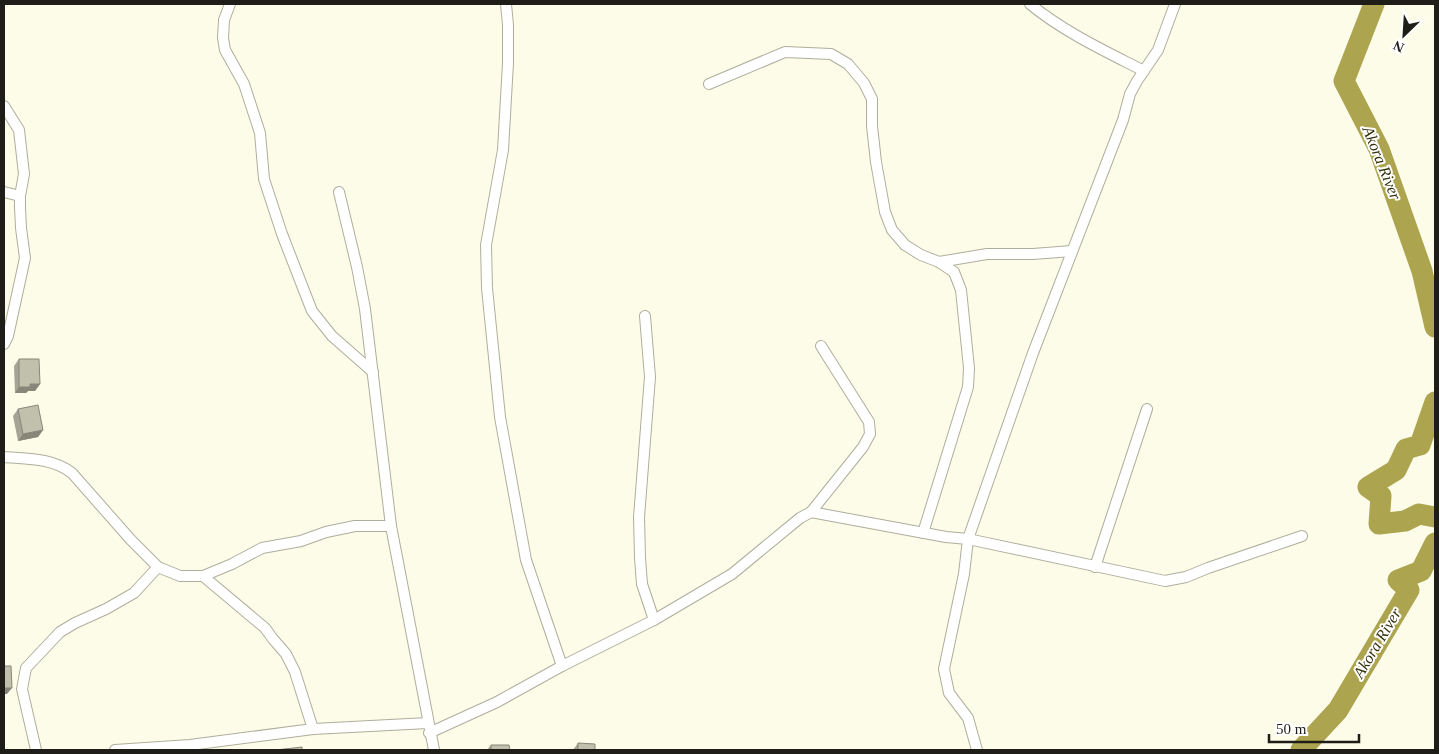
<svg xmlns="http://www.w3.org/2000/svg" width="1439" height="754" font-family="Georgia,serif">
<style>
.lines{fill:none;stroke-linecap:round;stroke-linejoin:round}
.river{stroke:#aca44e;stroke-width:21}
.minor-casing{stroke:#afae9c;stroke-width:12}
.minor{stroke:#fff;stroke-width:10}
.wall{fill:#a6a595}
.shaded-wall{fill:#878679}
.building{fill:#c1c0ad;stroke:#878679}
.labels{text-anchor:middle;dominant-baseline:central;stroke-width:4;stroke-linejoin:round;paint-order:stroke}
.water-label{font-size:16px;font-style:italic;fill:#34300a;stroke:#fff}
</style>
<rect width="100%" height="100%" fill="#fdfce9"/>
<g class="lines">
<!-- river -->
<g class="river">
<path d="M1374 4 1344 81 1379 149 1422 271 1435 327"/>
<path d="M1435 402 1420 445 1406 449 1396 470 1368 487 1381 496 1379 524 1405 521 1419 514 1435 517"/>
<path d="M1301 750 1338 710 1409 590 1398 580 1421 571 1435 543"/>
</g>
<!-- minor casing -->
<g class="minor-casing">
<g id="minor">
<path d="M230 4 224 20 223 38 225 50 244 84 260 133 264 179 282 234 312 311 332 336 373 372"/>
<path d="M506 4 508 25V63L503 150 486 245 487 288 500 417 526 560 562 666"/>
<path d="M1030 4C1064 32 1105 51 1144 71"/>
<path d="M709 84 785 52 831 54 848 64 864 83 872 99V126L876 162 885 212 892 230 905 245 921 255 939 262 954 272 961 290 969 368 968 387 923 533"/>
<path d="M4 106 19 130 24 174 20 196V207L21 228 25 258 8 336 4 344"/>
<path d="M4 192 20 196"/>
<path d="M339 192 357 267 365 309 391 526 434 750"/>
<path d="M939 262 987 254H1033L1072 251"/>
<path d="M645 316 650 377 639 517 640 558 642 584 654 620"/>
<path d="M4 457C28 459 53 458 72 473L131 540 158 567 180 576H203L232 564 262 548 301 541 326 532 355 526H391"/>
<path d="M811 512 863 447 870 434 869 422 821 346"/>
<path d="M1095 567 1147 409"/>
<path d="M203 576 265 628 273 639 286 654 295 672 313 729"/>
<path d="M429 733 497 702 562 666 654 620 732 574 800 518 811 512 946 537 968 539 1165 581 1186 577 1208 568 1302 536"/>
<path d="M36 750 22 689 26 668 60 632 75 623 106 609 134 593 158 567"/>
<path d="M115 750 190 745 313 729 428 723"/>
<path d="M977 750 968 718 949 693 944 669 964 574 968 539 1033 353 1123 120 1130 94 1137 81 1158 50 1175 4"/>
</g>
</g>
<!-- minor -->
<use href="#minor" class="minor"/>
</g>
<!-- wall -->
<g class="wall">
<path d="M19 359 40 384 35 391H28L26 393H15L14 366Z"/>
<path d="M18 409 43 430 38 437 18 441 13 416Z"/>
<path d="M578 743 595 750H573Z"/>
<path d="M491 745 510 750H487Z"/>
</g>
<!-- shaded-wall -->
<g class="shaded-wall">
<path d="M30 384H40L35 391H28L26 393H15L19 387Z"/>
<path d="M43 430 38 437 18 441 23 434Z"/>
<path d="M4 688H12L7 694H4Z"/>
</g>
<!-- building -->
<g class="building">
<path d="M19 359H39L40 384H30V387H19Z"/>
<path d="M38 405 43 430 23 434 18 409Z"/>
<path d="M4 666H11L12 688H4Z"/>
<path d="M578 743 595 744V750H578Z"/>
<path d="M491 745H509L510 750H491Z"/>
<path d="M302 747V750H276Z"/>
</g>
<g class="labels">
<!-- water labels -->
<g class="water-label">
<text transform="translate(1382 163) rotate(68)">Akora River</text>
<text transform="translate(1377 643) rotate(-59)">Akora River</text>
</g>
</g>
<!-- border -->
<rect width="1439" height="754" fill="none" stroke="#1e1d17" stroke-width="10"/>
<!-- north arrow -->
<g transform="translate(1404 35) rotate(205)" stroke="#ffffff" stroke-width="4" paint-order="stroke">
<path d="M0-4L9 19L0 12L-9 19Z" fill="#1e1d17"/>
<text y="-8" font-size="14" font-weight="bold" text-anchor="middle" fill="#1e1d17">N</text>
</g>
<!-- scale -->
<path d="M1269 734v8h90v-8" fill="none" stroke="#1e1d17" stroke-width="2.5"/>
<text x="1276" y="734" font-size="15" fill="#1e1d17" stroke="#ffffff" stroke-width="4" paint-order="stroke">50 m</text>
</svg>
